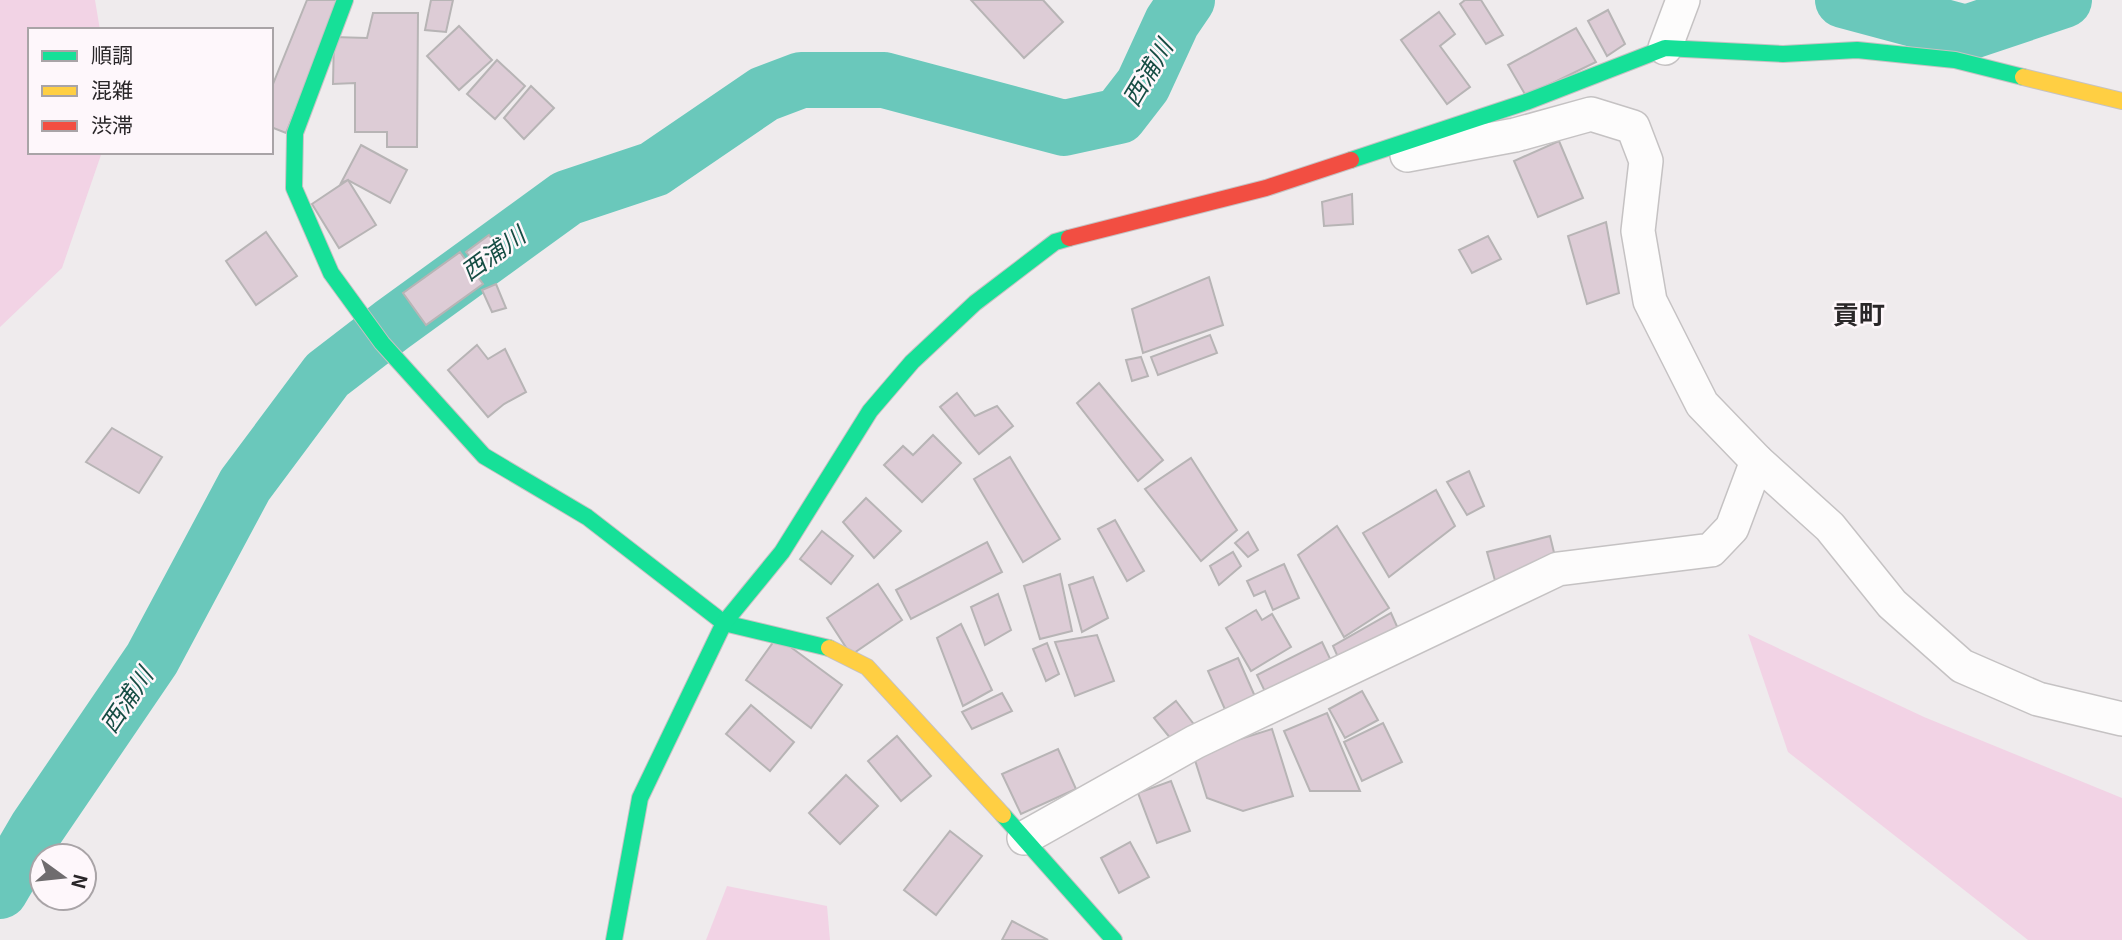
<svg xmlns="http://www.w3.org/2000/svg" width="2122" height="940" font-family="Georgia,'Noto Sans JP',serif">
<style>
.green{fill:#f2d3e5}
.lines{fill:none;stroke-linecap:round;stroke-linejoin:round}
.river{stroke:#6ac8bb;stroke-width:56}
.building{fill:#ddccd6;stroke:#b7b4b5;stroke-width:2}
.street-casing{stroke:#c5c2c3;stroke-width:36}
.fast-casing{stroke:#c5c2c3;stroke-width:18}
.slow-casing{stroke:#c5c2c3;stroke-width:18}
.jam-casing{stroke:#c5c2c3;stroke-width:18}
.street{stroke:#fdfcfc;stroke-width:33}
.fast{stroke:#16e098;stroke-width:16}
.slow{stroke:#ffcf43;stroke-width:16}
.jam{stroke:#f24e42;stroke-width:16}
.labels{text-anchor:middle;dominant-baseline:central;stroke-width:5;stroke-linejoin:round;paint-order:stroke}
.water-label{font-size:24px;font-style:italic;fill:#164d44;stroke:#fef7fb}
.quarter-label{font-size:26px;font-weight:bold;fill:#2a2729;stroke:#fef7fb}
</style>
<rect width="100%" height="100%" fill="#efebed"/>
<!-- green -->
<g class="green">
<path d="M0 0H95L100 30H30V152H102L62 268 0 327Z"/>
<path d="M1748 634 1924 717 2122 798V940H2028L1788 752Z"/>
<path d="M727 886 827 906 830 940H706Z"/>
</g>
<g class="lines">
<!-- river -->
<g class="river">
<path d="M1843 0 1966 33 2064 0"/>
<path d="M0 891 37 828 152 659 245 485 327 375 392 325 567 198 654 169 764 94 801 80H884L1064 128 1119 116 1143 85 1172 22 1187 0"/>
</g>
</g>
<!-- building -->
<g class="building">
<path d="M307 0H341L286 133 271 127V89Z"/>
<path d="M431 0H453L446 32 425 30Z"/>
<path d="M971 0H1043L1063 22 1024 58Z"/>
<path d="M1465 0H1481L1503 35 1486 44 1460 4Z"/>
<path d="M1608 10 1625 44 1607 56 1588 21Z"/>
<path d="M1439 12 1455 34 1440 46 1470 87 1447 104 1401 40Z"/>
<path d="M373 13H418L417 147H387V132H355V83L333 84 334 37 367 38Z"/>
<path d="M459 26 492 60 459 90 427 56Z"/>
<path d="M1576 28 1596 62 1526 96 1508 65Z"/>
<path d="M497 60 525 86 495 119 467 94Z"/>
<path d="M531 86 554 108 524 139 504 118Z"/>
<path d="M1559 141 1583 198 1538 217 1514 161Z"/>
<path d="M361 145 407 170 390 203 348 180 341 183Z"/>
<path d="M348 180 376 225 339 248 312 204Z"/>
<path d="M1352 194 1353 224 1324 226 1322 202Z"/>
<path d="M1606 222 1619 293 1587 304 1568 236Z"/>
<path d="M266 232 297 276 256 305 226 261Z"/>
<path d="M489 235 504 256 482 273 466 252Z"/>
<path d="M1488 236 1501 259 1472 273 1459 250Z"/>
<path d="M460 252 483 284 426 325 403 293Z"/>
<path d="M1209 277 1223 325 1143 353 1132 309Z"/>
<path d="M496 284 506 308 492 312 482 290Z"/>
<path d="M1210 335 1217 353 1158 375 1151 357Z"/>
<path d="M477 345 488 359 505 349 526 392 504 404 488 417 448 370Z"/>
<path d="M1141 357 1148 376 1132 381 1126 360Z"/>
<path d="M1099 383 1163 460 1138 481 1077 403Z"/>
<path d="M957 393 975 416 997 406 1013 426 979 454 940 407Z"/>
<path d="M112 428 162 457 139 493 86 462Z"/>
<path d="M933 435 961 463 922 502 884 465 903 446 913 455Z"/>
<path d="M1010 457 1060 539 1023 562 974 479Z"/>
<path d="M1191 458 1237 530 1201 561 1145 489Z"/>
<path d="M1469 471 1484 506 1467 515 1447 482Z"/>
<path d="M1436 490 1455 526 1389 577 1363 533Z"/>
<path d="M866 498 901 531 874 558 843 522Z"/>
<path d="M1115 520 1144 571 1127 581 1098 529Z"/>
<path d="M1337 526 1389 608 1344 637 1298 555Z"/>
<path d="M822 531 853 556 831 584 800 559Z"/>
<path d="M1248 532 1258 550 1248 557 1235 543Z"/>
<path d="M1550 536 1558 569 1496 584 1487 552Z"/>
<path d="M987 542 1002 572 911 619 896 590Z"/>
<path d="M1233 552 1241 566 1219 585 1210 566Z"/>
<path d="M1284 564 1299 598 1273 610 1265 591 1254 596 1247 581Z"/>
<path d="M1060 574 1072 631 1040 639 1024 586Z"/>
<path d="M1093 577 1108 618 1082 632 1069 585Z"/>
<path d="M878 584 902 620 851 655 827 618Z"/>
<path d="M998 594 1011 630 985 645 971 607Z"/>
<path d="M1256 610 1262 620 1272 614 1291 647 1251 671 1226 628Z"/>
<path d="M1391 613 1400 633 1341 664 1333 646Z"/>
<path d="M961 624 992 690 963 706 937 638Z"/>
<path d="M1097 635 1114 681 1075 696 1055 642Z"/>
<path d="M777 637 842 685 811 728 746 680Z"/>
<path d="M1322 642 1334 667 1269 700 1257 675Z"/>
<path d="M1047 643 1059 674 1046 681 1033 649Z"/>
<path d="M1238 658 1257 701 1227 714 1208 671Z"/>
<path d="M1362 691 1378 720 1345 738 1329 709Z"/>
<path d="M1002 693 1012 711 972 729 962 712Z"/>
<path d="M1176 701 1196 727 1175 744 1154 718Z"/>
<path d="M751 705 794 742 770 771 726 734Z"/>
<path d="M1327 713 1360 791H1310L1284 731Z"/>
<path d="M1383 723 1402 762 1362 781 1344 742Z"/>
<path d="M1272 729 1293 796 1243 811 1207 798 1193 754Z"/>
<path d="M897 736 931 776 901 801 868 761Z"/>
<path d="M1058 749 1076 789 1021 814 1002 774Z"/>
<path d="M846 775 878 806 840 844 809 813Z"/>
<path d="M1171 781 1190 831 1157 843 1138 793Z"/>
<path d="M950 831 982 856 936 915 904 890Z"/>
<path d="M1130 842 1149 877 1119 893 1101 858Z"/>
<path d="M1012 921 1048 940H1002Z"/>
</g>
<g class="lines">
<!-- street casing -->
<g class="street-casing">
<g id="street">
<path d="M1665 48 1683 0"/>
<path d="M1407 155 1515 135 1591 114 1633 127 1646 161 1638 231 1650 301 1702 404 1757 461 1830 527 1892 604 1962 666 2038 699 2122 719"/>
<path d="M1024 838 1195 742 1558 569 1711 550 1732 528 1757 461"/>
</g>
</g>
<!-- fast casing -->
<g class="fast-casing">
<g id="fast">
<path d="M345 0 295 133 294 188 331 273 382 343 484 456 587 517 724 623 829 648"/>
<path d="M1351 160 1526 102 1665 48 1783 54 1857 50 1955 60 2023 77"/>
<path d="M1003 815 1114 940"/>
<path d="M614 940 640 798 724 623 782 552 870 411 912 362 975 303 1055 242 1069 238"/>
</g>
</g>
<!-- slow casing -->
<g class="slow-casing">
<g id="slow">
<path d="M2023 77 2122 101"/>
<path d="M829 648 867 667 1003 815"/>
</g>
</g>
<!-- jam casing -->
<g class="jam-casing">
<path id="jam" d="M1069 238 1266 188 1351 160"/>
</g>
<!-- street -->
<use href="#street" class="street"/>
<!-- fast -->
<use href="#fast" class="fast"/>
<!-- slow -->
<use href="#slow" class="slow"/>
<!-- jam -->
<use href="#jam" class="jam"/>
</g>
<g class="labels">
<!-- water labels -->
<g class="water-label">
<text transform="translate(1146 72) rotate(-59)">西浦川</text>
<text transform="translate(492 252) rotate(-36)">西浦川</text>
<text transform="translate(125 699) rotate(-56)">西浦川</text>
</g>
<!-- quarter labels -->
<g class="quarter-label">
<text x="1859" y="312">貢町</text>
</g>
</g>
<!-- legend -->
<rect x="28" y="28" width="245" height="126" fill="#fef7fb" stroke="#a9a4a7" stroke-width="2"/>
<rect x="42" y="51" width="35" height="10" fill="#16e098" stroke="#a9a4a7" stroke-width="2"/>
<text x="91" y="63" font-size="21" fill="#2a2729">順調</text>
<rect x="42" y="86" width="35" height="10" fill="#ffcf43" stroke="#a9a4a7" stroke-width="2"/>
<text x="91" y="98" font-size="21" fill="#2a2729">混雑</text>
<rect x="42" y="121" width="35" height="10" fill="#f24e42" stroke="#a9a4a7" stroke-width="2"/>
<text x="91" y="133" font-size="21" fill="#2a2729">渋滞</text>
<!-- north arrow -->
<g transform="translate(63 877) rotate(105)"><circle r="33" fill="#fef7fb" stroke="#a9a4a7" stroke-width="2"/>
<path d="M0-5L12 26L0 18L-12 26Z" fill="#6f6c6e"/>
<text y="-10" font-size="19" font-weight="bold" text-anchor="middle" fill="#2a2729">N</text>
</g>
</svg>
